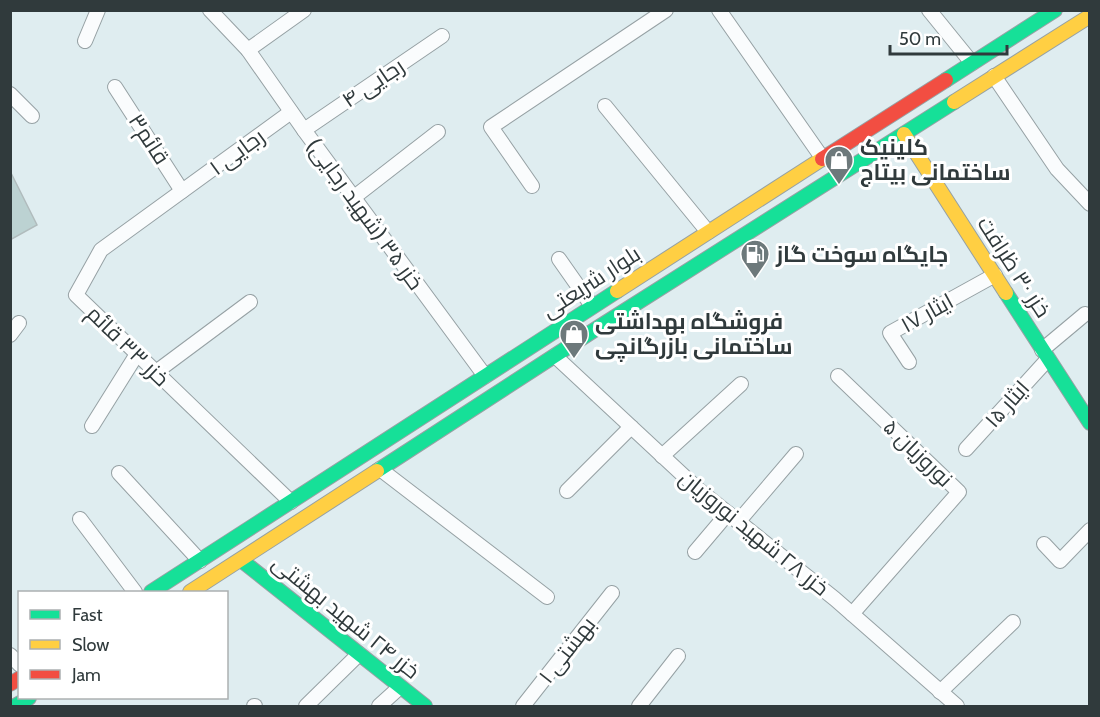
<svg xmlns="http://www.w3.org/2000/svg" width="1100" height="717" font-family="Cabin,Cairo,sans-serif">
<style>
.building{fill:#bcd2d2;stroke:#b1bcbd;stroke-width:1.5}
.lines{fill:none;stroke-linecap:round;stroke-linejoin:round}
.street-casing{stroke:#96a1a4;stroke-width:16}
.fast-casing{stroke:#96a1a4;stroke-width:16}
.slow-casing{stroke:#96a1a4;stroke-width:16}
.jam-casing{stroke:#96a1a4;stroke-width:16}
.street{stroke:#fafcfd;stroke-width:14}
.fast{stroke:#16e098;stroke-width:14}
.slow{stroke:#ffcf43;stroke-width:14}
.jam{stroke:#f24e42;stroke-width:14}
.labels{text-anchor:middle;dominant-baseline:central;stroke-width:6;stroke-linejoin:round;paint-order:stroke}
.street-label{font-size:22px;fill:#303a3c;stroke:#fff}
.poi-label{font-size:22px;font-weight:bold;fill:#303a3c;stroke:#fff;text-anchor:start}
</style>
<rect width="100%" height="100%" fill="#dfedf0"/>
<!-- building -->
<path class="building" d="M10 171 37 225 10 240Z"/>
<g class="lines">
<!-- street casing -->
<g class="street-casing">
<g id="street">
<path d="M210 10 248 50 304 130 485 376"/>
<path d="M719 10 823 159"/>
<path d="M929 10 972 63"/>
<path d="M85 41 98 10"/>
<path d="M248 50 304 10"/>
<path d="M994 76 1057 169 1090 204"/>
<path d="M115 87 182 191"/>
<path d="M10 94 32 116"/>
<path d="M605 106 708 232"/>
<path d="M304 130 442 36"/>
<path d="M532 186 491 127 666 10"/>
<path d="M353 198 438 132"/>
<path d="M559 259 592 306"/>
<path d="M10 335 19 323"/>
<path d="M1042 350 1085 314"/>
<path d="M555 356 699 490 835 599 957 706"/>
<path d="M909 362 890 333 995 275"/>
<path d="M156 372 250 302"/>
<path d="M838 376 959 492 852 614"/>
<path d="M92 426 137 354"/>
<path d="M966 449 1048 359"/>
<path d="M662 456 741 384"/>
<path d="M380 469 547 597"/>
<path d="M119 473 200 561"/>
<path d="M567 491 631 427"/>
<path d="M291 502 76 295 101 250 291 112"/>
<path d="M80 519 135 592"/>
<path d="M738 522 796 454"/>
<path d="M1044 544 1060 561 1090 530"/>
<path d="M695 552 728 513"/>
<path d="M10 655 20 665"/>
<path d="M940 692 1013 622"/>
<path d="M254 706H255"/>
<path d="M306 706 359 654"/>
<path d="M379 706 400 687"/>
<path d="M523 706 612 593"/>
<path d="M639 706 678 656"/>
</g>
</g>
<!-- fast casing -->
<g class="fast-casing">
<g id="fast">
<path d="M946 80 1055 10"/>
<path d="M1006 293 1090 423"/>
<path d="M377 471 599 327 954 102"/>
<path d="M241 560 425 706"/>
<path d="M151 592 617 291"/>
<path d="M15 706 29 698"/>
</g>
</g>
<!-- slow casing -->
<g class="slow-casing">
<g id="slow">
<path d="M954 102 1090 16"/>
<path d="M904 134 1006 293"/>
<path d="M617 291 822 159"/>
<path d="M190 592 377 471"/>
</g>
</g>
<!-- jam casing -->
<g class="jam-casing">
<g id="jam">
<path d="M822 159 946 80"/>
<path d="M10 684 20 678"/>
</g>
</g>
<!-- street -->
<use href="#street" class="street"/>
<!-- fast -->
<use href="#fast" class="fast"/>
<!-- slow -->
<use href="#slow" class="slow"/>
<!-- jam -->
<use href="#jam" class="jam"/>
</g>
<!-- icons -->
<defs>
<g id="shop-pin" transform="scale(1.5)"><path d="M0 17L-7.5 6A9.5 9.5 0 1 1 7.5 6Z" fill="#6d797b" stroke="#fff"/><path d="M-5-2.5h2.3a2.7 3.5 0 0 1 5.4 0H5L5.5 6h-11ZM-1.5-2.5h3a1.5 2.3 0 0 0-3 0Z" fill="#fff"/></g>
<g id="fuel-pin" transform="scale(1.5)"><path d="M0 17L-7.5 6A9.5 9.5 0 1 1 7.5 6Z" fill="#6d797b" stroke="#fff"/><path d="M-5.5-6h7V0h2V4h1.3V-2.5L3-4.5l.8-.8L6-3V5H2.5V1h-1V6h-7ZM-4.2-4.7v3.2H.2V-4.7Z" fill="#fff"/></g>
</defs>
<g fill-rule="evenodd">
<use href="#shop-pin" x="839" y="160"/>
<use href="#fuel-pin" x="755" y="254"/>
<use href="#shop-pin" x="574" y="334"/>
</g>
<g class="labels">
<!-- street labels -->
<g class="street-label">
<text transform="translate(373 83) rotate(-34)">رجایی ۴</text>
<text transform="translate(149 139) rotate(57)">قائم۳</text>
<text transform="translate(237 152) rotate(-36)">رجایی ۱</text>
<text transform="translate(365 214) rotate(54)">خزر ۳۵ (شهید رجایی)</text>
<text transform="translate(1014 267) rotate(57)">خزر ۳۰ ظرافت</text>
<text transform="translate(591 282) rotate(-33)">بلوار شریعتی</text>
<text transform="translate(927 313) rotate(-29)">ایثار ۱۷</text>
<text transform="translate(128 346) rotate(44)">خزر ۳۳ قائم</text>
<text transform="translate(1007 404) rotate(-48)">ایثار ۱۵</text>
<text transform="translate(918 453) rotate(44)">نوروزیان ۵</text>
<text transform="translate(754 533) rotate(39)">خزر ۲۸ شهید نوروزیان</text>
<text transform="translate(346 617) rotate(39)">خزر ۲۴ شهید بهشتی</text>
<text transform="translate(567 650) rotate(-52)">بهشتی ۱</text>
</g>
<!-- poi labels -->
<g class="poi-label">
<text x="860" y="147">کلینیک<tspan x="860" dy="25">ساختمانی بیتاج</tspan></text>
<text x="776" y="254">جایگاه سوخت گاز</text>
<text x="595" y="321">فروشگاه بهداشتی<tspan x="595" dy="25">ساختمانی بازرگانچی</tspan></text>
</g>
</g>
<!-- border -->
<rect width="1100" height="717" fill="none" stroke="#303a3c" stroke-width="24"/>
<!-- legend -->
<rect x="18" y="591" width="210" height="108" fill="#ffffff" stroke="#acb0b1" stroke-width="1.5"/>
<rect x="30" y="610" width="30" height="9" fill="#16e098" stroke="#acb0b1" stroke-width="1.5"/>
<text x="72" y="621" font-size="18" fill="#303a3c">Fast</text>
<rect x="30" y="640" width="30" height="9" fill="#ffcf43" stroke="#acb0b1" stroke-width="1.5"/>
<text x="72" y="651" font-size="18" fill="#303a3c">Slow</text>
<rect x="30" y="670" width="30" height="9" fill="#f24e42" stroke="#acb0b1" stroke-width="1.5"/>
<text x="72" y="681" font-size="18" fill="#303a3c">Jam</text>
<!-- scale -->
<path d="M890 45v9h117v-9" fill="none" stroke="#303a3c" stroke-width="3"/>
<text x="899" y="45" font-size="18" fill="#303a3c" stroke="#ffffff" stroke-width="4.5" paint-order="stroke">50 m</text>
</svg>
